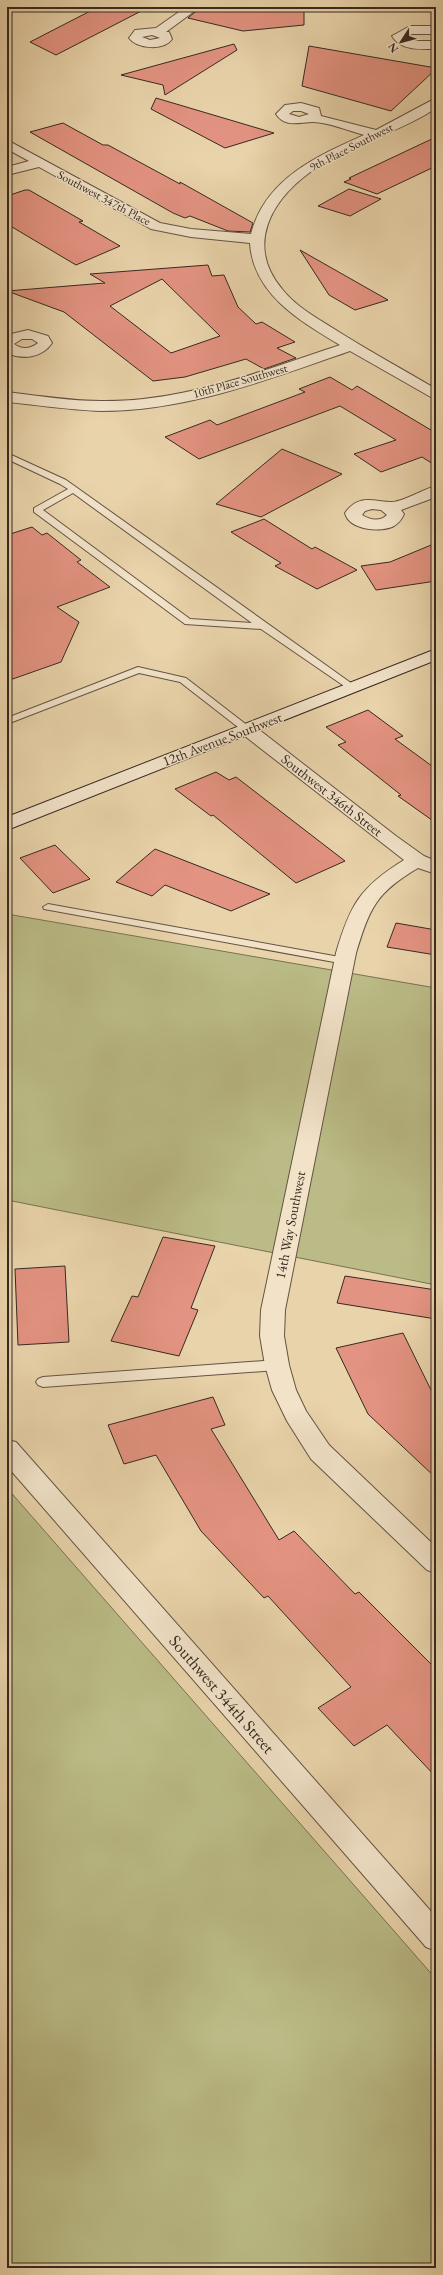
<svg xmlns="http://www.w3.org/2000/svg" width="443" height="2275" font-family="'EB Garamond',serif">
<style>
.green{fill:#babb86;stroke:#787254}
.building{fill:#e39381;stroke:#362921;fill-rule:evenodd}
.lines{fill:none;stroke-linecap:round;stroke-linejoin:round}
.lane-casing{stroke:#635443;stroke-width:2}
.street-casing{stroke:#635443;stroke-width:2}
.secondary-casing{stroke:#362921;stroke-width:2}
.lane{fill:#f1e2c8;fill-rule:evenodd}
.street{fill:#f1e2c8;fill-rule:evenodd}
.secondary{fill:#f1e2c8;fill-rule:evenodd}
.labels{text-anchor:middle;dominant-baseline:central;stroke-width:3;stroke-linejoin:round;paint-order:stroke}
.far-street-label{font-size:12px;fill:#362921;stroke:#f1e2c8}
.street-label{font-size:14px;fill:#362921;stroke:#f1e2c8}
.near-street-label{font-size:17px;fill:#362921;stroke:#f1e2c8}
</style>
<rect width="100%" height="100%" fill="#e9d3aa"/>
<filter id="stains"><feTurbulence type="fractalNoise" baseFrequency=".005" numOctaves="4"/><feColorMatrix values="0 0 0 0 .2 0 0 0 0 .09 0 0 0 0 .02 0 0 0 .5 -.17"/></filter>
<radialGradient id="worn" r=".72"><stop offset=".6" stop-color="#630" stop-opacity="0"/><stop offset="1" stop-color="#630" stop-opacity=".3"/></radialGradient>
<!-- green -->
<g class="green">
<path d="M7 914 436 988V1285L7 1200Z"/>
<path d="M7 1488 436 1979V2268H7Z"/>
</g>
<!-- building -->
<g class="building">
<path d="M98 7H149L56 55 30 42Z"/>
<path d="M201 7H304V25L243 31 188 18Z"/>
<path d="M234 44 237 50 165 95 163 85 121 75Z"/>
<path d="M309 46 436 68V69L391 111 302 86Z"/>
<path d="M156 98 274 133 225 148 151 109Z"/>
<path d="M63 123 103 145H108L180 184V182L253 223 250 232 228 231 190 216 185 218 173 213 30 132Z"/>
<path d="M436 137V166L377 194 344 182 351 179 349 178Z"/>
<path d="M349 189 381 199 350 216 318 206Z"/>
<path d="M25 190H29L83 221 79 222 120 246 76 265 7 224V196Z"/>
<path d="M300 250 388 300 355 310 329 295Z"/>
<path d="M208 265 212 276 224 275 238 307 256 324 262 322 295 342 277 348 296 358 264 369 246 359 185 377 153 381 64 312 7 291 105 283 90 274ZM162 279 220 336 171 353 110 306Z"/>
<path d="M330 377 352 390 357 386 436 433V466L422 457 381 472 354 454 396 440 340 406 199 459 165 437 210 420 217 425 305 392 299 389Z"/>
<path d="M282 449 342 474 261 517 216 504Z"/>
<path d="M264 519 312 549 315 547 357 570 317 589 275 566 281 563 231 532Z"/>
<path d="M32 527 42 535 47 533 81 560 77 562 110 587 57 607 79 622 61 662 7 681V535Z"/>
<path d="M436 543V581L376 590 361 566 390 562Z"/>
<path d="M368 710 403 736 395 739 436 769V823L398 796 401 795 338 745 346 742 326 727Z"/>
<path d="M216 772 229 780 236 777 345 861 296 883 213 815 211 816 175 789Z"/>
<path d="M55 845 90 879 53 893 20 858Z"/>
<path d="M155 849 270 894 231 911 165 885 152 896 116 882Z"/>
<path d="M396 923 436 930V955L387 947Z"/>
<path d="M163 1237 215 1246 191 1308 198 1310 179 1356 111 1341 132 1296 138 1297Z"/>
<path d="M65 1266 69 1342 18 1345 15 1269Z"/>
<path d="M345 1276 436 1290V1319L337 1303Z"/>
<path d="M403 1333 431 1390 436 1394V1478L368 1414 336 1348Z"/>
<path d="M213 1397 225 1425 211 1429 279 1540 294 1531 355 1594 359 1592 436 1669V1777L387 1725 354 1746 318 1708 351 1687 268 1596 264 1598 201 1531 156 1455 124 1464 108 1425Z"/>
</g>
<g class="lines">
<!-- lane casing -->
<g class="lane-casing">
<g id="lane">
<path d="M7 453 66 480 358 688 353 691 350 690 261 629 185 624 34 512V508L68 489 60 484 7 459ZM73 493 252 623 190 619 43 510Z"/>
<path d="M138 667 186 678 252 729 251 731H243L180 682 139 673 7 724V718Z"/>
<path d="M48 904 345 958 351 961 345 964 44 909 43 907Z"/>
<path d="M277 1360 282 1362 284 1365 282 1368 277 1370 43 1387 38 1385 36 1382 38 1379 43 1377Z"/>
</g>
</g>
<!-- street casing -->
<g class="street-casing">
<g id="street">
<path d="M186 7H200L166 32H169L172 39C164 51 137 49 129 38L135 30 156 28ZM152 35 160 38 150 40 142 37Z"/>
<path d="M410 26H436V34H412L405 37 414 41H436V49C420 49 401 51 392 36Z"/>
<path d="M436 98V108L425 115C388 136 344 148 309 173 270 202 246 246 282 289 297 308 319 319 339 332 371 352 404 370 436 389V400L350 351C270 379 187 411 101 411 69 410 38 405 7 402V392C38 396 70 401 101 401 184 402 262 371 340 345 300 321 253 294 250 243L191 237 151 229 39 167 7 175V167L29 161 7 149V140L160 223 191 229 251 234C265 179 317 156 364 135 350 131 327 122 313 122 299 122 285 128 276 114L285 105 301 103 319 108 321 116 376 130ZM293 111H301L309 114 299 117 289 114Z"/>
<path d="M28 330 48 336 52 343C42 358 23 360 7 353V335ZM32 339 38 343C30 349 22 350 14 344L22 339Z"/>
<path d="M436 486V497L401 510 404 514C402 519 399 523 394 526 381 533 349 530 345 513 359 493 374 502 392 502 402 502 424 489 436 486ZM372 509 381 510 387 515C380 522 370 520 362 515L365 511Z"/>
<path d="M247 724 253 725 396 836 424 856 436 861V874L418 868C376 893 370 907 356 953L285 1310 284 1336 289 1365 296 1390 306 1411 329 1445 436 1547V1573L427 1570 311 1459 287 1421 272 1390 265 1365 260 1336 261 1310 336 953C350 905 360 887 404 860L241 733 238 729 241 725Z"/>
<path d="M7 1440 16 1442 436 1917V1951L426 1947 7 1466Z"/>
</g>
</g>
<!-- secondary casing -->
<g class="secondary-casing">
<path id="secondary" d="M436 649V660L7 830V817Z"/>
</g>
<!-- lane -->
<use href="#lane" class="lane"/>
<!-- street -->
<use href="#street" class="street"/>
<!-- secondary -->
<use href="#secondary" class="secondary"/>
</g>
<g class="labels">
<!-- far-street labels -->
<g class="far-street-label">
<text transform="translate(351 147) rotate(-27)">9th Place Southwest</text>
<text transform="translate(104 198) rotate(28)">Southwest 347th Place</text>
<text transform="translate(240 381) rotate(-16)">10th Place Southwest</text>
</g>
<!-- street labels -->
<g class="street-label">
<text transform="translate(222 739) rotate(-21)">12th Avenue Southwest</text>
<text transform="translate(332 795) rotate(38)">Southwest 346th Street</text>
<text transform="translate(290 1225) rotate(-79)">14th Way Southwest</text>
</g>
<!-- near-street labels -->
<g class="near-street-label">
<text transform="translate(222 1694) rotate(49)">Southwest 344th Street</text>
</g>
</g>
<!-- margin -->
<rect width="443" height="2275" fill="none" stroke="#e9d3aa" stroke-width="24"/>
<rect x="8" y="8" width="427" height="2259" fill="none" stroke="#362921" stroke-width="2"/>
<rect x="12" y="12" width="419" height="2251" fill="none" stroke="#362921"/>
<!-- north arrow -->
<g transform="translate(401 42) rotate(234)" stroke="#f1e2c8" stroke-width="3" paint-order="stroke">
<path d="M0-3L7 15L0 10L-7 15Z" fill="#362921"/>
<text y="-6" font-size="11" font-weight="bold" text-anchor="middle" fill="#362921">N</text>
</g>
<rect width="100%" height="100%" filter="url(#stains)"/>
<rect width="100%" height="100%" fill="url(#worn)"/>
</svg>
